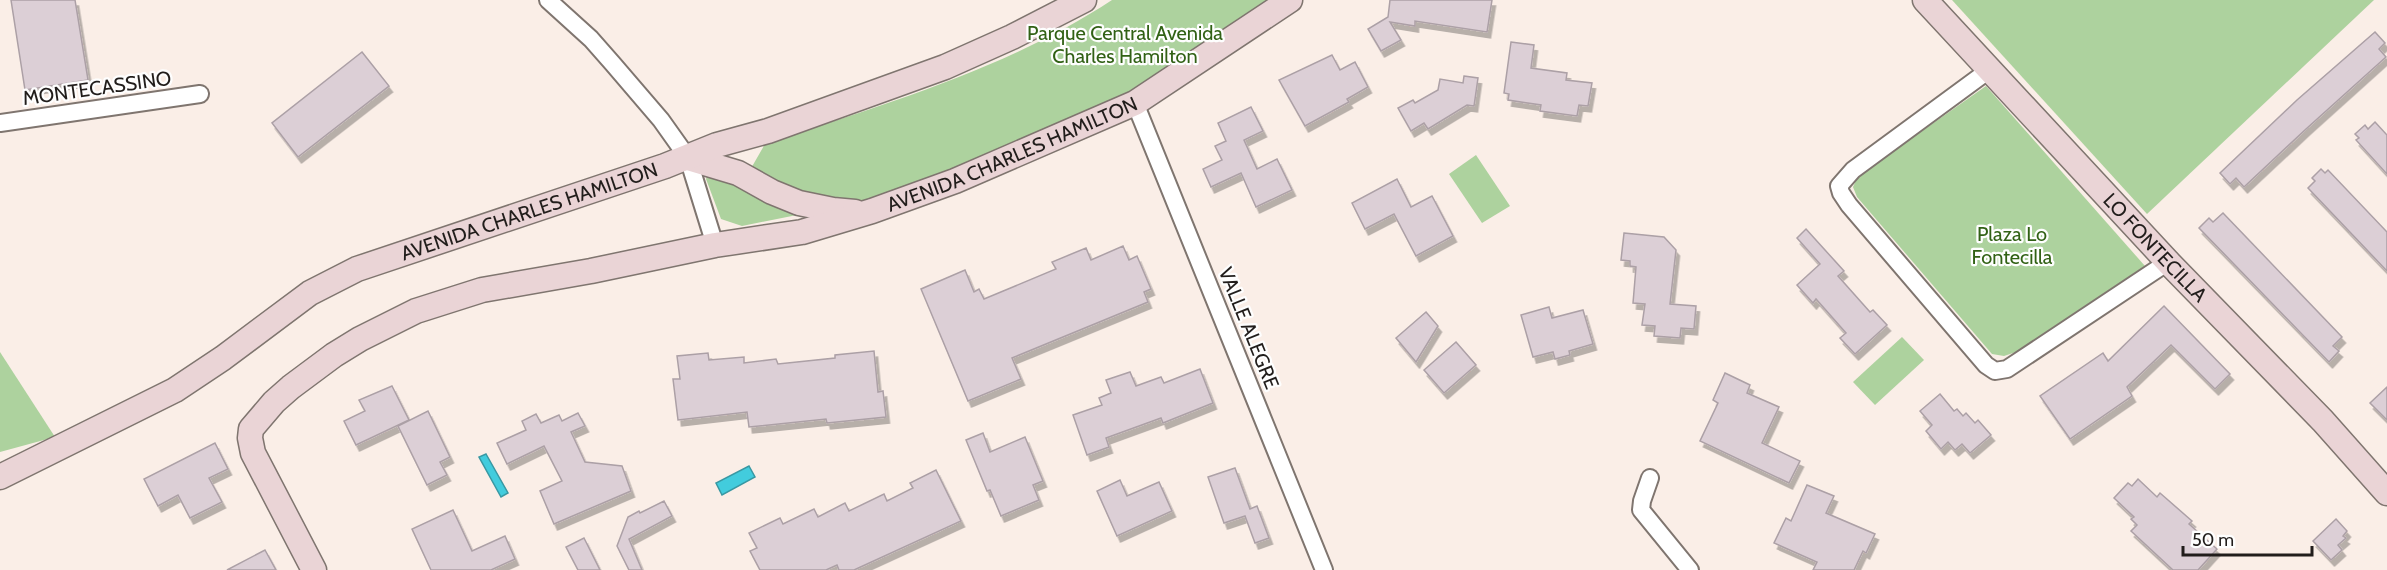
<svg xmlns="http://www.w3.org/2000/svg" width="2387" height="570" font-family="Cabin,sans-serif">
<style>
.green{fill:#add29e}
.water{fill:#42ccdd;stroke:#3898a3;stroke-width:1.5}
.building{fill:#dccfd6;stroke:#aca0a6;stroke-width:1.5;filter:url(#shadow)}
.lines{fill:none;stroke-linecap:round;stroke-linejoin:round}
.street-casing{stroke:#7f756f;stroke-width:20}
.secondary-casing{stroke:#7f756f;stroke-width:27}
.street{stroke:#fff;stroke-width:16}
.secondary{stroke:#ead4d6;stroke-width:24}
.labels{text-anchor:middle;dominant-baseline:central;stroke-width:4.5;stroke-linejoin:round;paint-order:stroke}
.park-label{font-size:20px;fill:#316115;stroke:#fefefe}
.street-label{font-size:20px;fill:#211d1b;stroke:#fefefe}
</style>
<defs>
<filter id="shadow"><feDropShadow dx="3.5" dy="6" stdDeviation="0" flood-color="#0004"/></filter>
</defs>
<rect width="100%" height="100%" fill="#faeee7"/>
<!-- green -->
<g class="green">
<path d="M1112 0H1274L1134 90 950 170 857 203 742 226 721 219 706 179 708 173 742 184 765 144C884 104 1007 69 1112 0Z"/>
<path d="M1952 0H2374L2147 214Z"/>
<path d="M1986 86 2145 266 2016 352 2004 356 1992 354 1857 197 1853 187 1858 176Z"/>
<path d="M1476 155 1510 206 1482 223 1449 174Z"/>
<path d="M1902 337 1924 360 1875 405 1853 382Z"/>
<path d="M0 352 55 437 0 452Z"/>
</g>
<!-- water -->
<g class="water">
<path d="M486 454 508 493 501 497 479 457Z"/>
<path d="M749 466 755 477 722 495 716 483Z"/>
</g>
<!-- building -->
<g class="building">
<path d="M11 0H75L88 80 25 90Z"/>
<path d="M1390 0H1492L1487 32 1415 21V26L1390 22 1401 40 1381 51 1368 29 1388 17Z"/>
<path d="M2375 32 2385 43 2379 49 2386 57 2306 129 2244 187 2236 178 2230 184 2220 173 2297 100Z"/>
<path d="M1511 42 1534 45 1531 68 1567 73 1566 80 1592 83 1588 106 1579 105 1577 116 1540 111 1541 105 1508 100 1509 94 1504 93Z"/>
<path d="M362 52 389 86 298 157 272 123Z"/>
<path d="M1332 55 1340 70 1355 62 1368 87 1347 99 1349 102 1305 126 1279 80Z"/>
<path d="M1464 76 1478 78 1474 106 1467 105 1428 129 1424 123 1411 131 1398 108 1413 100 1415 103 1438 90 1440 79 1463 83Z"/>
<path d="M1251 107 1263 131 1244 140 1257 169 1277 159 1292 190 1256 207 1241 173 1211 187 1203 169 1222 160 1215 146 1226 141 1218 123Z"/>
<path d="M2375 122 2387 135V174L2356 140 2359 138 2355 134 2365 125 2368 129Z"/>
<path d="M2321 169 2325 173 2328 170 2387 232V271L2308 188 2315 181 2312 178Z"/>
<path d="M1397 179 1411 207 1432 196 1453 236 1416 256 1394 214 1365 229 1352 203Z"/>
<path d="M2223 213 2342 337 2333 346 2339 351 2329 362 2199 228 2209 218 2213 222Z"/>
<path d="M1806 229 1844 271 1838 276 1870 312 1873 310 1887 325 1855 354 1840 338 1846 333 1816 299 1813 303 1797 285 1820 264 1797 238Z"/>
<path d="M1624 233 1664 237 1676 250 1670 304 1696 306 1694 329 1681 328 1680 338 1654 336 1655 326 1642 325 1645 304 1633 303 1636 267 1630 266V261L1621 260Z"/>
<path d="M1123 246 1129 260 1137 256 1151 289 1144 292 1148 302 1012 358 1021 379 968 401 921 289 965 270 974 292 979 289 984 299 1056 269 1052 262 1086 248 1091 260Z"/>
<path d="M2164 306 2230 374 2215 389 2171 345 2127 387 2132 396 2070 439 2040 396 2103 353 2108 361Z"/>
<path d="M1549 307 1552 318 1583 310 1593 344 1569 351 1570 355 1555 359 1553 352 1533 357 1521 315Z"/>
<path d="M1426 312 1438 326 1416 362 1396 338Z"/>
<path d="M1456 342 1476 365 1444 393 1424 370Z"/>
<path d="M874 351 878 392 883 391 886 417 827 423 826 419 749 427 747 412 678 420 673 379H680L677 356 708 353 709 360 744 357V363L776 359 778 364 835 358V355Z"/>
<path d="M1200 369 1213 403 1163 423 1161 418 1106 438 1109 447 1087 455 1073 415 1102 405 1099 398 1111 393 1106 380 1130 372 1136 386 1161 377 1164 383Z"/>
<path d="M1725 373 1750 385 1747 393 1779 407 1762 443 1800 461 1789 483 1700 441 1718 403 1713 400Z"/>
<path d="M392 386 409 420 356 445 344 421 365 411 359 400Z"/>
<path d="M2387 387V420L2370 403Z"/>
<path d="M1940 394 1954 411 1957 409 1963 416 1966 413 1975 423 1978 420 1991 435 1970 453 1962 444 1955 450 1948 442 1941 449 1926 431 1932 425 1920 411Z"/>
<path d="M428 411 450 457 440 462 447 475 427 485 398 426Z"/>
<path d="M578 413 585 426 571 432 585 462 622 466 631 491 554 524 540 491 562 481 544 446 507 464 497 443 526 430 522 421 536 414 541 423 559 415 562 421Z"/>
<path d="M983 433 990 452 1025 437 1043 481 1033 485 1039 500 1001 516 990 490 987 491 966 440Z"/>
<path d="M215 443 228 469 209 478 222 502 190 518 178 495 158 506 144 479Z"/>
<path d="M1235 468 1250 509 1257 506 1269 538 1255 543 1245 516 1224 523 1208 477Z"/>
<path d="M936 470 961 521 854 570H839L837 565 826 570H760L750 551 757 548 749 533 780 518 783 524 814 509 818 517 845 503 849 511 884 494 887 501 913 488 910 483Z"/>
<path d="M2138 479 2157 497 2160 493 2192 521 2189 524 2217 549 2198 570H2173L2131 531 2137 525 2131 519 2134 517 2114 498 2128 483 2132 486Z"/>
<path d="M1120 480 1127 496 1159 482 1172 511 1117 536 1097 491Z"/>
<path d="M1807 485 1834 496 1826 513 1875 534 1866 553 1863 551 1854 570H1813L1817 562 1774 543 1786 518 1791 521Z"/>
<path d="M664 501 672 516 629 539 642 570H629L617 546 628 517 639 511 640 513Z"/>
<path d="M453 510 472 551 505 536 515 559 491 570H431L412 529Z"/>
<path d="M2336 519 2347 531 2343 536 2346 538 2338 545 2342 550 2331 560 2313 541Z"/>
<path d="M584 538 600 570H578L566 547Z"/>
<path d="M265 550 276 570H227Z"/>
</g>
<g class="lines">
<!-- street casing -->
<g class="street-casing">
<g id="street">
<path d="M548 0 591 39 613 64 661 120 688 158 715 245"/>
<path d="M1989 70 1853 170 1839 186 1841 193 1849 205 1986 365 1995 371 2007 369 2168 262"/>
<path d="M1135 103 1324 570"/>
<path d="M0 123 200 94"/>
<path d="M1650 478 1642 501 1641 510 1690 570"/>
</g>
</g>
<!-- secondary casing -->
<g class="secondary-casing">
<g id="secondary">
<path id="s1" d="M1925 0 2168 262 2323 421 2387 493"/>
<path d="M688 158 738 173 772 192 799 203 833 210 855 212"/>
<path id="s2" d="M0 477 175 390 223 358 310 293 357 269 665 166 717 145 768 131 945 67 1012 37 1084 0"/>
<path id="s3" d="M314 570 253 453 250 438 251 429 274 402 291 387 334 355 360 339 416 311 482 290 591 271 715 245 802 232 872 211 955 181 1135 103 1290 0"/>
</g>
</g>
<!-- street -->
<use href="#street" class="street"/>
<!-- secondary -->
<use href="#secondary" class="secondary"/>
</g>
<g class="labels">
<!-- park labels -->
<g class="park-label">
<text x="1125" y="33">Parque Central Avenida<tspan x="1125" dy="23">Charles Hamilton</tspan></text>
<text x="2012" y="234">Plaza Lo<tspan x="2012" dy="23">Fontecilla</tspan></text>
</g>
<!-- street labels -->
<g class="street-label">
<text transform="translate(97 88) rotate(-8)">MONTECASSINO</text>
<text stroke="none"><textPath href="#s3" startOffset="980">AVENIDA CHARLES HAMILTON</textPath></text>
<text stroke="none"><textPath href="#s2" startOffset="596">AVENIDA CHARLES HAMILTON</textPath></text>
<text stroke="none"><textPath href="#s1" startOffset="338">LO FONTECILLA</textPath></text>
<text transform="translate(1249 328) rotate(68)">VALLE ALEGRE</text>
</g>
</g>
<!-- scale -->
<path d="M2183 546v9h129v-9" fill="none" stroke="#211d1b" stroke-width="3"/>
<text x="2192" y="546" font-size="18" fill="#211d1b" stroke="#fefefe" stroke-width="4.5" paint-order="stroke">50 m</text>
</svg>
